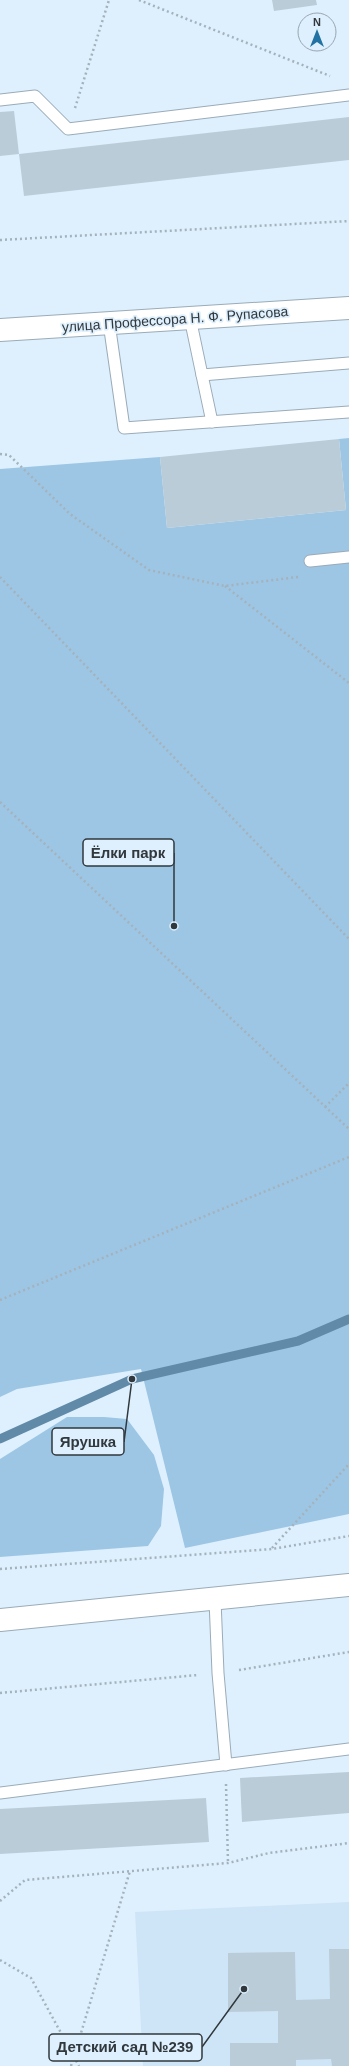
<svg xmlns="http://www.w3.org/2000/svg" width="349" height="2066" font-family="Arial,sans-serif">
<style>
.built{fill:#cde5f7}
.green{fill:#9dc6e5}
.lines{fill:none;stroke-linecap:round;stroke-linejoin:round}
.stream{stroke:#608aa8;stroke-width:9}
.building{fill:#bbccd9}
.lane-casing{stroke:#9babb8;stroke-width:13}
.street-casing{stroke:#9babb8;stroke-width:24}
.secondary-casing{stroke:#9babb8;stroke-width:24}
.path{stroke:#a4b2bc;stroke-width:2.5;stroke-dasharray:2 3;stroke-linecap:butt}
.lane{stroke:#fff;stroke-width:11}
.street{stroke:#fff;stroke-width:22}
.secondary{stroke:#fff;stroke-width:22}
.labels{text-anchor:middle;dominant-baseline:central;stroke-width:3.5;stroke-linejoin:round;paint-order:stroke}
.street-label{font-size:14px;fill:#31383d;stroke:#def0fd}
.leader{fill:none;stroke:#31383d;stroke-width:1.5}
.callout-dot{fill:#31383d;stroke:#def0fd;stroke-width:1.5}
.callout{fill:#def0fd;stroke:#31383d;stroke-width:1.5}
.callout-label{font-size:15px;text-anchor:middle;font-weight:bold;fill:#31383d}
</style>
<rect width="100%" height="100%" fill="#def0fd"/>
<!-- built -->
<path class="built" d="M349 1902V2066H143L135 1912Z"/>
<!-- green -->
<g class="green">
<path d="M349 438V1514L185 1548 141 1369 17 1389 0 1397V469L160 457 167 528 346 510 339 439Z"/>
<path d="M67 1417H104L127 1419 154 1455 164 1489 161 1526 148 1546 0 1557V1459Z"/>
</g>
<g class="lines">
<!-- stream -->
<path class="stream" d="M0 1439 132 1379 298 1341 349 1319"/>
</g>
<!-- building -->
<g class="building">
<path d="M272 0H316L317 5 274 11Z"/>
<path d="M14 111 19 154 349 117V160L24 196 19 154 0 156V112Z"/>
<path d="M339 439 346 510 167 528 160 457Z"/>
<path d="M349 1772V1813L242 1822 240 1778Z"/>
<path d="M206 1798 209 1842 0 1854V1809Z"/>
<path d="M329 1949H349V2066H332L331 2059 296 2060V2066H230V2043H278V2011L228 2012V1953L295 1952 296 2000 330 1999Z"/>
</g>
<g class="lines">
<!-- lane casing -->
<g class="lane-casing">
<g id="lane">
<path d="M0 100 35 96 68 129 349 95"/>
<path d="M190 318 202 375 349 363"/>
<path d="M109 323 124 428 349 412"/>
<path d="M202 375 212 422"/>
<path d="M310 561 349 557"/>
<path d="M215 1600 218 1673 226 1765"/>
<path d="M0 1793 349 1749"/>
</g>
</g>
<!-- street casing -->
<g class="street-casing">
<path id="street" d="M0 330 349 308"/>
</g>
<!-- secondary casing -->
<g class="secondary-casing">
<path id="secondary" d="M0 1620 349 1585"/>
</g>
<!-- path -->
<g class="path">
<path d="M139 0 330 76"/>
<path d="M75 108 109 0"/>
<path d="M0 240 349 221"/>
<path d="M0 454 9 455 70 514 149 570 225 586 298 577"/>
<path d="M0 577 349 939"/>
<path d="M225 586 349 683"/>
<path d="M0 802 349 1129"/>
<path d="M325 1107 349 1083"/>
<path d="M0 1300 349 1157"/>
<path d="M272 1548 349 1464"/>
<path d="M0 1569 272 1549 349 1536"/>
<path d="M239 1670 349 1652"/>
<path d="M0 1693 198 1675"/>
<path d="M226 1784 228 1863"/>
<path d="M0 1901 25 1880 228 1863 269 1853 349 1843"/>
<path d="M0 1960 31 1978 79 2066"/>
<path d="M71 2066 130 1871"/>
</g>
<!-- lane -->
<use href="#lane" class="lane"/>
<!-- street -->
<use href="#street" class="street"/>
<!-- secondary -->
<use href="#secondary" class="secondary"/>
</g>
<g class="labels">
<!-- street labels -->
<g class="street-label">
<text transform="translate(175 319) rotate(-4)">улица Профессора Н. Ф. Рупасова</text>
</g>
</g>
<!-- callouts -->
<path class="leader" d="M174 926L174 853M132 1379L124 1442M244 1989L202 2047"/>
<g class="callout-dot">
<circle cx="174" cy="926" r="4"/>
<circle cx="132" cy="1379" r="4"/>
<circle cx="244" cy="1989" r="4"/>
</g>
<g class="callout">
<rect x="83" y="839" width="91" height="27" rx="4"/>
<rect x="52" y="1428" width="72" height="27" rx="4"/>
<rect x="49" y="2034" width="153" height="27" rx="4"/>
</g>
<g class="callout-label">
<text x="128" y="858">Ёлки парк</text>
<text x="88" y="1447">Ярушка</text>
<text x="125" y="2052">Детский сад №239</text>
</g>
<!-- north arrow -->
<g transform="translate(317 32)"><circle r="19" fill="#def0fd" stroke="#99a6b0"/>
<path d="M0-3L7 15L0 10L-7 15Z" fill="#2273a4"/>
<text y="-6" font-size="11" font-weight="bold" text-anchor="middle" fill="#31383d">N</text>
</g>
</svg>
